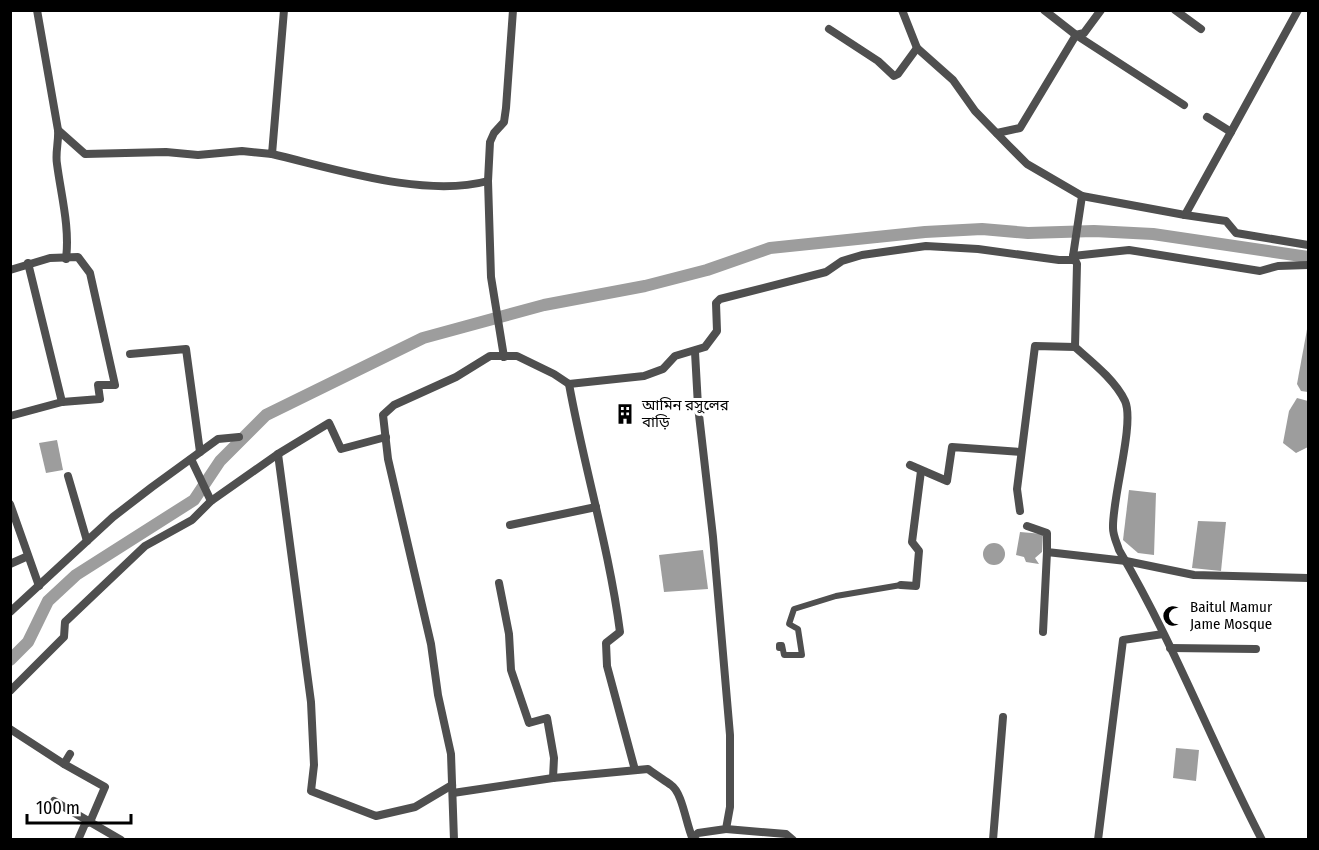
<svg xmlns="http://www.w3.org/2000/svg" width="1319" height="850" font-family="'Fira Sans Condensed','Noto Sans Bengali',sans-serif">
<style>
.water{fill:#9d9d9d}
.lines{fill:none;stroke-linecap:round;stroke-linejoin:round}
.river{stroke:#9d9d9d;stroke-width:12}
.pedestrian{stroke:#4f4f4f;stroke-width:6}
.minor{stroke:#4f4f4f;stroke-width:8}
.labels{text-anchor:middle;dominant-baseline:central;stroke-width:6;stroke-linejoin:round;paint-order:stroke}
.poi-label{font-size:15px;fill:#000;stroke:#fff;text-anchor:start}
</style>
<rect width="100%" height="100%" fill="#fff"/>
<!-- water -->
<g class="water">
<path d="M1308 324V392L1301 391 1297 384Z"/>
<path d="M1297 398 1308 401V447L1296 453 1283 443 1289 411Z"/>
<path d="M57 440 63 470 46 473 39 443Z"/>
<path d="M1129 490 1156 493 1154 555 1138 553 1123 540Z"/>
<path d="M1198 521 1226 522 1221 571 1192 568Z"/>
<path d="M1020 532 1043 534 1042 552 1035 558 1039 564 1026 562 1024 557 1016 555Z"/>
<circle cx="994" cy="554" r="11"/>
<path d="M703 550 708 589 664 592 659 555Z"/>
<path d="M1176 748 1199 750 1196 781 1173 778Z"/>
</g>
<g class="lines">
<!-- river -->
<path class="river" d="M10 660 28 642 48 601 76 575 194 500 220 461 266 415 423 338 544 305 645 286 707 270 770 248 925 232 982 229 1028 233 1094 231 1153 234 1308 257"/>
<!-- pedestrian -->
<path class="pedestrian" d="M779 648V645H782L784 655H802L798 629 789 624 794 609 836 596 901 585"/>
<!-- minor -->
<g class="minor">
<path d="M37 10 58 130 85 154 166 152 198 155 242 151 272 154 284 10"/>
<path d="M902 10 917 48 953 80 975 111 1009 146 1027 164 1082 196 1073 256 1077 264 1075 347C1092 362 1115 380 1125 401 1135 423 1112 498 1113 528 1113 536 1117 543 1119 550 1174 643 1212 744 1262 840"/>
<path d="M1044 10 1076 35 1184 105"/>
<path d="M1175 10 1201 29"/>
<path d="M829 29 878 61 894 76 898 74 917 48"/>
<path d="M58 130C59 141 55 153 57 164 61 195 70 227 66 259"/>
<path d="M1231 132 1298 10"/>
<path d="M997 133 1020 128 1076 35 1084 33 1101 10"/>
<path d="M272 154C336 169 424 198 488 181"/>
<path d="M1082 196 1185 215 1231 132 1207 117"/>
<path d="M1185 215 1226 221 1236 233 1308 245"/>
<path d="M28 263 62 402"/>
<path d="M10 270 50 258 78 257 90 273 115 385H98L100 399 62 402 10 416"/>
<path d="M130 354 186 349 200 452"/>
<path d="M504 357 491 277 488 181 490 142 494 133 504 122 506 108 513 10"/>
<path d="M569 384C584 467 609 548 620 632L606 643 607 666 635 770"/>
<path d="M278 454 311 702 314 765 311 791 376 816 415 807 452 785"/>
<path d="M191 459 211 501"/>
<path d="M910 465 947 481 952 447 1021 452"/>
<path d="M68 476 87 541"/>
<path d="M10 504 39 586"/>
<path d="M1020 511 1017 489 1035 346 1075 347"/>
<path d="M510 525 596 507"/>
<path d="M1027 526 1047 533V552L1126 561 1194 575 1308 578"/>
<path d="M10 564 28 556"/>
<path d="M499 583 509 634 511 670 529 723 547 718 554 758 553 778"/>
<path d="M901 585 916 586 919 551 912 542 921 471"/>
<path d="M10 612 113 517 152 487 218 439 239 437"/>
<path d="M1043 632 1047 552"/>
<path d="M1170 648 1256 649"/>
<path d="M10 691 64 637 65 622 145 546 192 520 211 501 278 454 329 423 341 449 386 437"/>
<path d="M10 729 64 764 70 754"/>
<path d="M64 764 105 787 90 822 121 840"/>
<path d="M453 793 553 778 648 769C656 775 664 780 671 785 682 792 686 823 692 837"/>
<path d="M54 801 90 822 85 824 78 840"/>
<path d="M726 829 786 834 793 840"/>
<path d="M454 840 451 754 438 695 431 644 388 459 383 415 394 405 456 377 490 356H517L554 374 569 384 644 376 663 369 675 356 705 347 717 331 716 303 720 299 826 272 842 261 862 255 926 246 978 249 1059 260H1073V256L1129 250 1260 271 1278 266 1308 265"/>
<path d="M691 840 698 833 726 829 730 807V735L713 537 698 406 695 352"/>
<path d="M993 840 1003 717"/>
<path d="M1098 840 1123 640 1163 634"/>
</g>
</g>
<!-- icons -->
<defs>
<g id="building-bare" transform="scale(1.62)"><path d="M-4-6H4V6H1V3H-1V6H-4ZM-2.5-4.3h1.7v1.8h-1.7ZM.8-4.3h1.7v1.8H.8ZM-2.5-1h1.7V.8h-1.7ZM.8-1h1.7V.8H.8Z" fill="#000" stroke="#fff" stroke-width="2.5" paint-order="stroke"/></g>
<g id="mosque-bare" transform="scale(1.62)"><path d="M3.5-4.9A6 6 0 1 0 3.5 4.9A5 5 0 1 1 3.5-4.9Z" fill="#000" stroke="#fff" stroke-width="2.5" paint-order="stroke"/></g>
</defs>
<g fill-rule="evenodd">
<use href="#building-bare" x="625" y="414"/>
<use href="#mosque-bare" x="1173" y="616"/>
</g>
<g class="labels">
<!-- poi labels -->
<g class="poi-label">
<text x="642" y="405">আমিন রসুলের<tspan x="642" dy="17">বাড়ি</tspan></text>
<text x="1190" y="607">Baitul Mamur<tspan x="1190" dy="17">Jame Mosque</tspan></text>
</g>
</g>
<!-- border -->
<rect width="1319" height="850" fill="none" stroke="#000000" stroke-width="24"/>
<!-- scale -->
<path d="M27 814v9h104v-9" fill="none" stroke="#000000" stroke-width="3"/>
<text x="36" y="814" font-size="18" fill="#000000" stroke="#ffffff" stroke-width="4.5" paint-order="stroke">100 m</text>
</svg>
